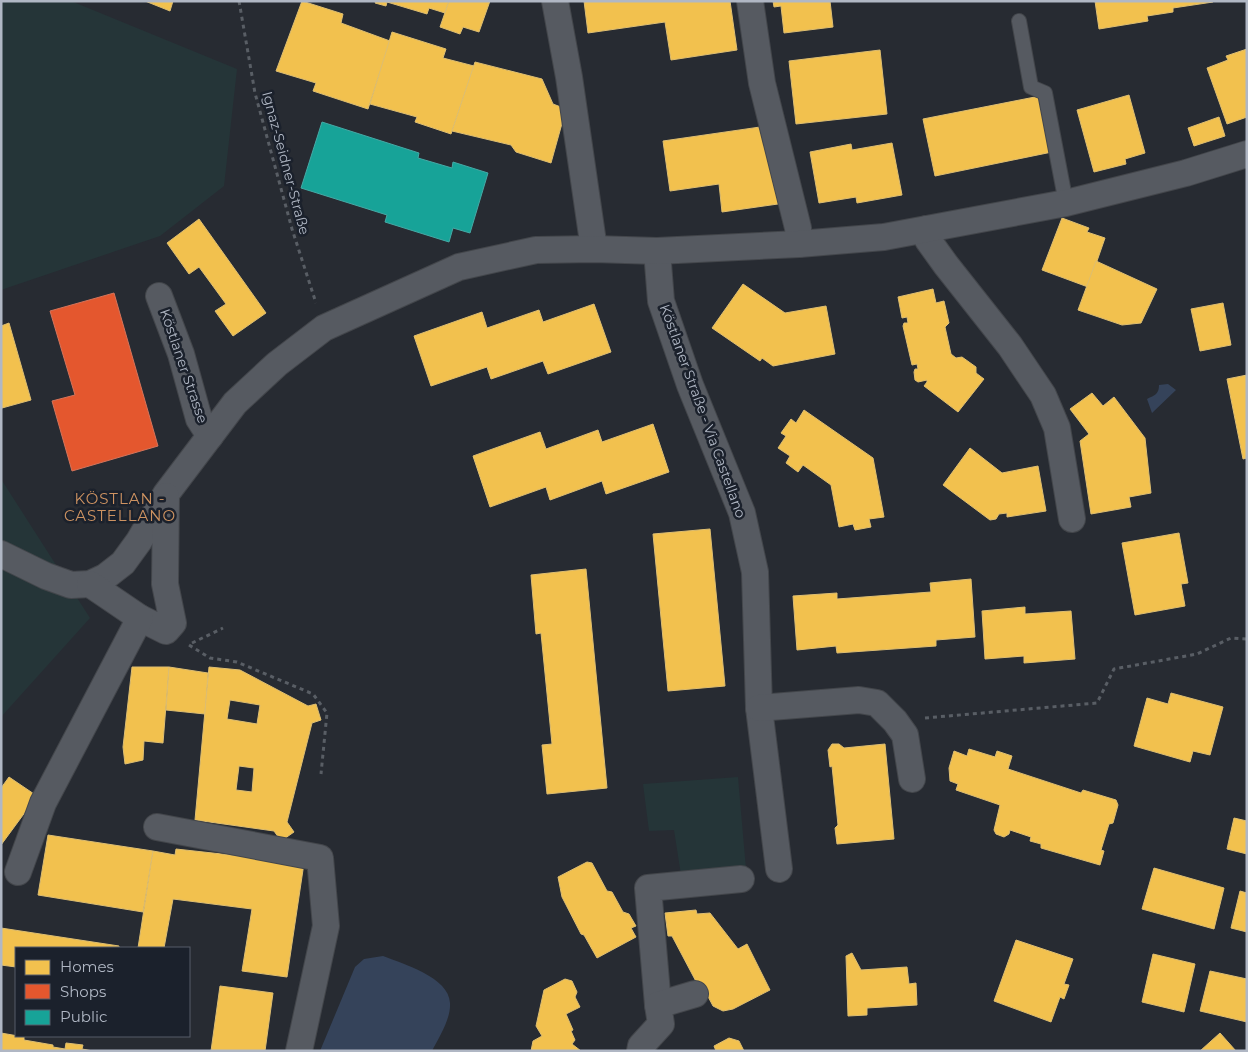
<svg xmlns="http://www.w3.org/2000/svg" width="1248" height="1052" font-family="Montserrat,sans-serif">
<style>
.green{fill:#253538}
.water{fill:#35435a}
.homes{fill:#f2c14e;stroke:#debe71;fill-rule:evenodd}
.shops{fill:#e4572e;stroke:#d4745b}
.public{fill:#17a398;stroke:#45a9a5}
.lines{fill:none;stroke-linecap:round;stroke-linejoin:round}
.lane-casing{stroke:#43464b;stroke-width:16}
.street-casing{stroke:#43464b;stroke-width:28}
.path{stroke:#595e65;stroke-width:3;stroke-dasharray:4 4;stroke-linecap:butt}
.lane{stroke:#565a61;stroke-width:14}
.street{stroke:#565a61;stroke-width:26}
.labels{text-anchor:middle;dominant-baseline:central;stroke-width:5;stroke-linejoin:round;paint-order:stroke}
.street-label{font-size:14px;fill:#b0b7c4;stroke:#1b212c}
.neighbourhood-label{font-size:15px;letter-spacing:1px;fill:#ce9361;stroke:#1b212c}
</style>
<rect width="100%" height="100%" fill="#272b32"/>
<!-- green -->
<g class="green">
<path d="M1 1H71L237 69 224 186 160 236 1 290Z"/>
<path d="M1 479 90 618 1 717Z"/>
<path d="M738 777 746 869 681 875 674 830 649 831 643 784Z"/>
</g>
<!-- water -->
<g class="water">
<path d="M1168 384 1176 390 1152 413 1147 399C1155 395 1159 394 1159 385Z"/>
<path d="M383 956C403 964 449 977 450 1003 451 1019 439 1037 432 1051H320L355 967 364 959Z"/>
</g>
<!-- homes -->
<g class="homes">
<path d="M145 1H173L170 11Z"/>
<path d="M302 1 343 14 341 23 390 41 368 109 313 91 316 83 276 71Z"/>
<path d="M376 1H449L445 13 429 8 427 14 387 2 386 6 375 3Z"/>
<path d="M449 1H490L479 32 463 27 460 34 440 27Z"/>
<path d="M584 1H730L737 50 671 60 665 22 588 33Z"/>
<path d="M773 1H830L833 27 784 33 781 6 774 7Z"/>
<path d="M1095 1H1213V2L1173 8V12L1147 16 1148 21 1099 29Z"/>
<path d="M392 32 446 49 443 58 474 66 451 134 415 122 417 117 370 104Z"/>
<path d="M1247 49V117L1227 124 1207 68 1228 60 1226 56Z"/>
<path d="M880 50 887 114 796 124 789 61Z"/>
<path d="M475 62 542 79 553 104 566 109 551 163 516 152 511 145 452 131Z"/>
<path d="M1129 95 1145 153 1125 159 1126 164 1094 172 1077 110Z"/>
<path d="M1040 96 1052 152 935 176 923 119Z"/>
<path d="M1219 117 1225 136 1194 146 1188 128Z"/>
<path d="M767 126 778 204 722 212 719 184 670 191 663 141Z"/>
<path d="M892 143 902 195 857 203 856 197 819 203 810 152 851 144 852 150Z"/>
<path d="M1062 218 1089 228 1087 232 1105 238 1088 287 1042 270Z"/>
<path d="M199 219 266 313 233 336 215 311 226 304 199 267 189 274 167 243Z"/>
<path d="M1096 261 1157 289 1141 323 1122 325 1078 310Z"/>
<path d="M743 284 785 313 826 306 835 354 773 366 762 358 760 361 712 328Z"/>
<path d="M933 289 936 303 944 301 949 323 945 327 951 354 956 358 962 357 976 367V373L984 379 958 412 924 386 927 382V380L918 382 915 380 914 372 915 369H918L917 364 912 365 903 326 904 323H908L907 317 902 318 898 297Z"/>
<path d="M1223 303 1231 345 1200 351 1191 309Z"/>
<path d="M594 304 611 352 548 374 543 361 491 379 487 367 431 386 414 336 482 312 487 328 539 310 543 322Z"/>
<path d="M9 323 31 400 2 408 1 326Z"/>
<path d="M1247 375V458L1243 459 1227 379Z"/>
<path d="M1092 393 1103 406 1114 397 1145 438 1151 493 1129 497 1131 507 1091 514 1080 441 1089 434 1070 409Z"/>
<path d="M804 410 873 458 884 517 869 519 871 527 855 530 853 524 839 527 831 485 803 465 798 472 786 463 790 456 778 448 786 436 781 433 791 419 796 423Z"/>
<path d="M653 424 669 472 606 494 602 481 550 500 546 487 490 507 473 456 540 432 546 449 598 430 602 442Z"/>
<path d="M970 448 1002 473 1038 466 1046 511 1007 517V513L999 514 996 519 990 520 943 485Z"/>
<path d="M710 529 725 686 668 691 653 534Z"/>
<path d="M1179 533 1188 583 1181 584 1185 606 1135 615 1122 543Z"/>
<path d="M586 569 607 788 547 794 542 745 552 744 541 633 536 634 531 575Z"/>
<path d="M971 579 975 637 936 640V646L837 653 836 646 797 650 793 596 837 593V599L931 592 930 583Z"/>
<path d="M1025 607V614L1071 611 1075 659 1024 663V656L985 659 982 611Z"/>
<path d="M132 667H169L163 743 144 741 143 760 125 764 123 747Z"/>
<path d="M169 667 208 673 205 714 166 710Z"/>
<path d="M209 667 240 670 308 706 316 704 321 720 312 723 287 822 294 832 281 841 274 831 195 820ZM230 700 260 705 257 724 227 719ZM239 766 254 768 252 792 236 790Z"/>
<path d="M1171 693 1223 707 1210 755 1193 751 1190 762 1134 746 1147 698 1168 704Z"/>
<path d="M832 744H839L844 748 885 744 894 839 837 844 835 828 838 825 832 766 830 767 828 750Z"/>
<path d="M969 749 995 757 997 751 1012 756 1008 769 1081 793 1083 790 1116 800 1118 805 1113 823 1109 824 1101 850 1104 851 1100 865 1041 848V844L1030 841 1031 837 1010 830 1009 834 1004 837 996 834 994 830 1000 805 956 790 958 784 950 781 949 768 954 751 967 756Z"/>
<path d="M9 777 37 796 1 845V788Z"/>
<path d="M1234 818 1247 821V854L1227 849Z"/>
<path d="M48 835 153 851 143 912 38 895Z"/>
<path d="M176 849 304 863 287 977 242 971 252 909 173 899 164 948H138L153 851 175 855Z"/>
<path d="M587 862 592 863 607 891 612 892 623 912 629 914 636 926 631 928 636 937 597 958 584 935 581 934 562 897 558 877Z"/>
<path d="M1154 868 1224 888 1214 929 1142 909Z"/>
<path d="M1240 891 1247 893V932L1231 928Z"/>
<path d="M696 910 697 914 710 913 738 949 747 944 770 990 733 1009 723 1011 713 1006 703 987 700 989 672 936H668L665 913Z"/>
<path d="M1 928 119 946V948H16V967L1 965Z"/>
<path d="M1016 940 1073 959 1064 984 1069 985 1064 999 1060 997 1051 1022 994 1001Z"/>
<path d="M852 953 861 970 907 967 909 984 916 983 917 1005 867 1008V1015L848 1016 846 956Z"/>
<path d="M1153 954 1195 964 1184 1012 1142 1002Z"/>
<path d="M1210 971 1247 979V1022L1200 1011Z"/>
<path d="M565 979 572 981 577 992 575 997 580 1007 566 1014 573 1030 571 1031 575 1040 572 1044 581 1051H531L533 1041 542 1036 536 1026 544 990Z"/>
<path d="M220 986 273 993 265 1051H211Z"/>
<path d="M1 1033 24 1037V1040L53 1045V1047L65 1049 66 1043 83 1045 82 1049 93 1051H1Z"/>
<path d="M1220 1033 1236 1051H1200Z"/>
<path d="M729 1038 739 1041 744 1051H716L714 1046Z"/>
</g>
<!-- shops -->
<path class="shops" d="M114 293 158 446 72 471 52 401 75 395 50 311Z"/>
<!-- public -->
<path class="public" d="M322 122 419 153 418 158 452 168 453 162 488 173 470 233 453 228 449 242 385 222 387 215 301 188Z"/>
<g class="lines">
<!-- lane casing -->
<g class="lane-casing">
<path id="lane" d="M1019 21 1031 87 1045 93 1066 203"/>
</g>
<!-- street casing -->
<g class="street-casing">
<g id="street">
<path d="M555 1 569 77 594 249"/>
<path d="M750 1 762 83 798 228 799 244"/>
<path d="M927 229 928 240 946 265 1010 346 1043 395 1057 428 1072 519"/>
<path d="M657 251 661 301 690 385 742 513 755 572 759 708 779 869"/>
<path d="M159 296 181 354 199 419 210 436"/>
<path d="M1 554 46 576 71 585 90 584 105 577 123 563 139 541 166 494 235 403 277 364 324 328 459 267 536 250 594 249 657 251 799 244 884 237 1066 203 1186 173 1247 154"/>
<path d="M140 618 166 631 173 623 165 584 166 496"/>
<path d="M759 708 859 700 877 703 895 721 905 735 912 779"/>
<path d="M157 827 320 858 326 926 299 1051"/>
<path d="M18 872 43 803 140 618 90 584"/>
<path d="M658 1005 648 888 741 879"/>
<path d="M640 1051 641 1046 661 1024 658 1005 695 994"/>
</g>
</g>
<!-- path -->
<g class="path">
<path d="M239 1 255 93 292 229 316 303"/>
<path d="M192 643 223 628"/>
<path d="M189 645 210 658 237 662 313 694 327 713 321 774"/>
<path d="M925 718 1097 703 1114 669 1197 654 1231 638 1247 639"/>
</g>
<!-- lane -->
<use href="#lane" class="lane"/>
<!-- street -->
<use href="#street" class="street"/>
</g>
<g class="labels">
<!-- street labels -->
<g class="street-label">
<text transform="translate(286 163) rotate(75)">Ignaz-Seidner-Straße</text>
<text transform="translate(184 366) rotate(71)">Köstlaner Strasse</text>
<text transform="translate(703 411) rotate(70)">Köstlaner Straße - Via Castellano</text>
</g>
<!-- neighbourhood labels -->
<g class="neighbourhood-label">
<text x="120" y="498">KÖSTLAN -<tspan x="120" dy="17">CASTELLANO</tspan></text>
</g>
</g>
<!-- border -->
<rect width="1248" height="1052" fill="none" stroke="#b0b7c4" stroke-width="5"/>
<!-- legend -->
<rect x="15" y="947" width="175" height="90" fill="#1b212c" stroke="#575d69"/>
<rect x="25" y="960" width="25" height="15" fill="#f2c14e" stroke="#575d69"/>
<text x="60" y="972" font-size="15" fill="#b0b7c4">Homes</text>
<rect x="25" y="984" width="25" height="15" fill="#e4572e" stroke="#575d69"/>
<text x="60" y="997" font-size="15" fill="#b0b7c4">Shops</text>
<rect x="25" y="1010" width="25" height="15" fill="#17a398" stroke="#575d69"/>
<text x="60" y="1022" font-size="15" fill="#b0b7c4">Public</text>
</svg>
